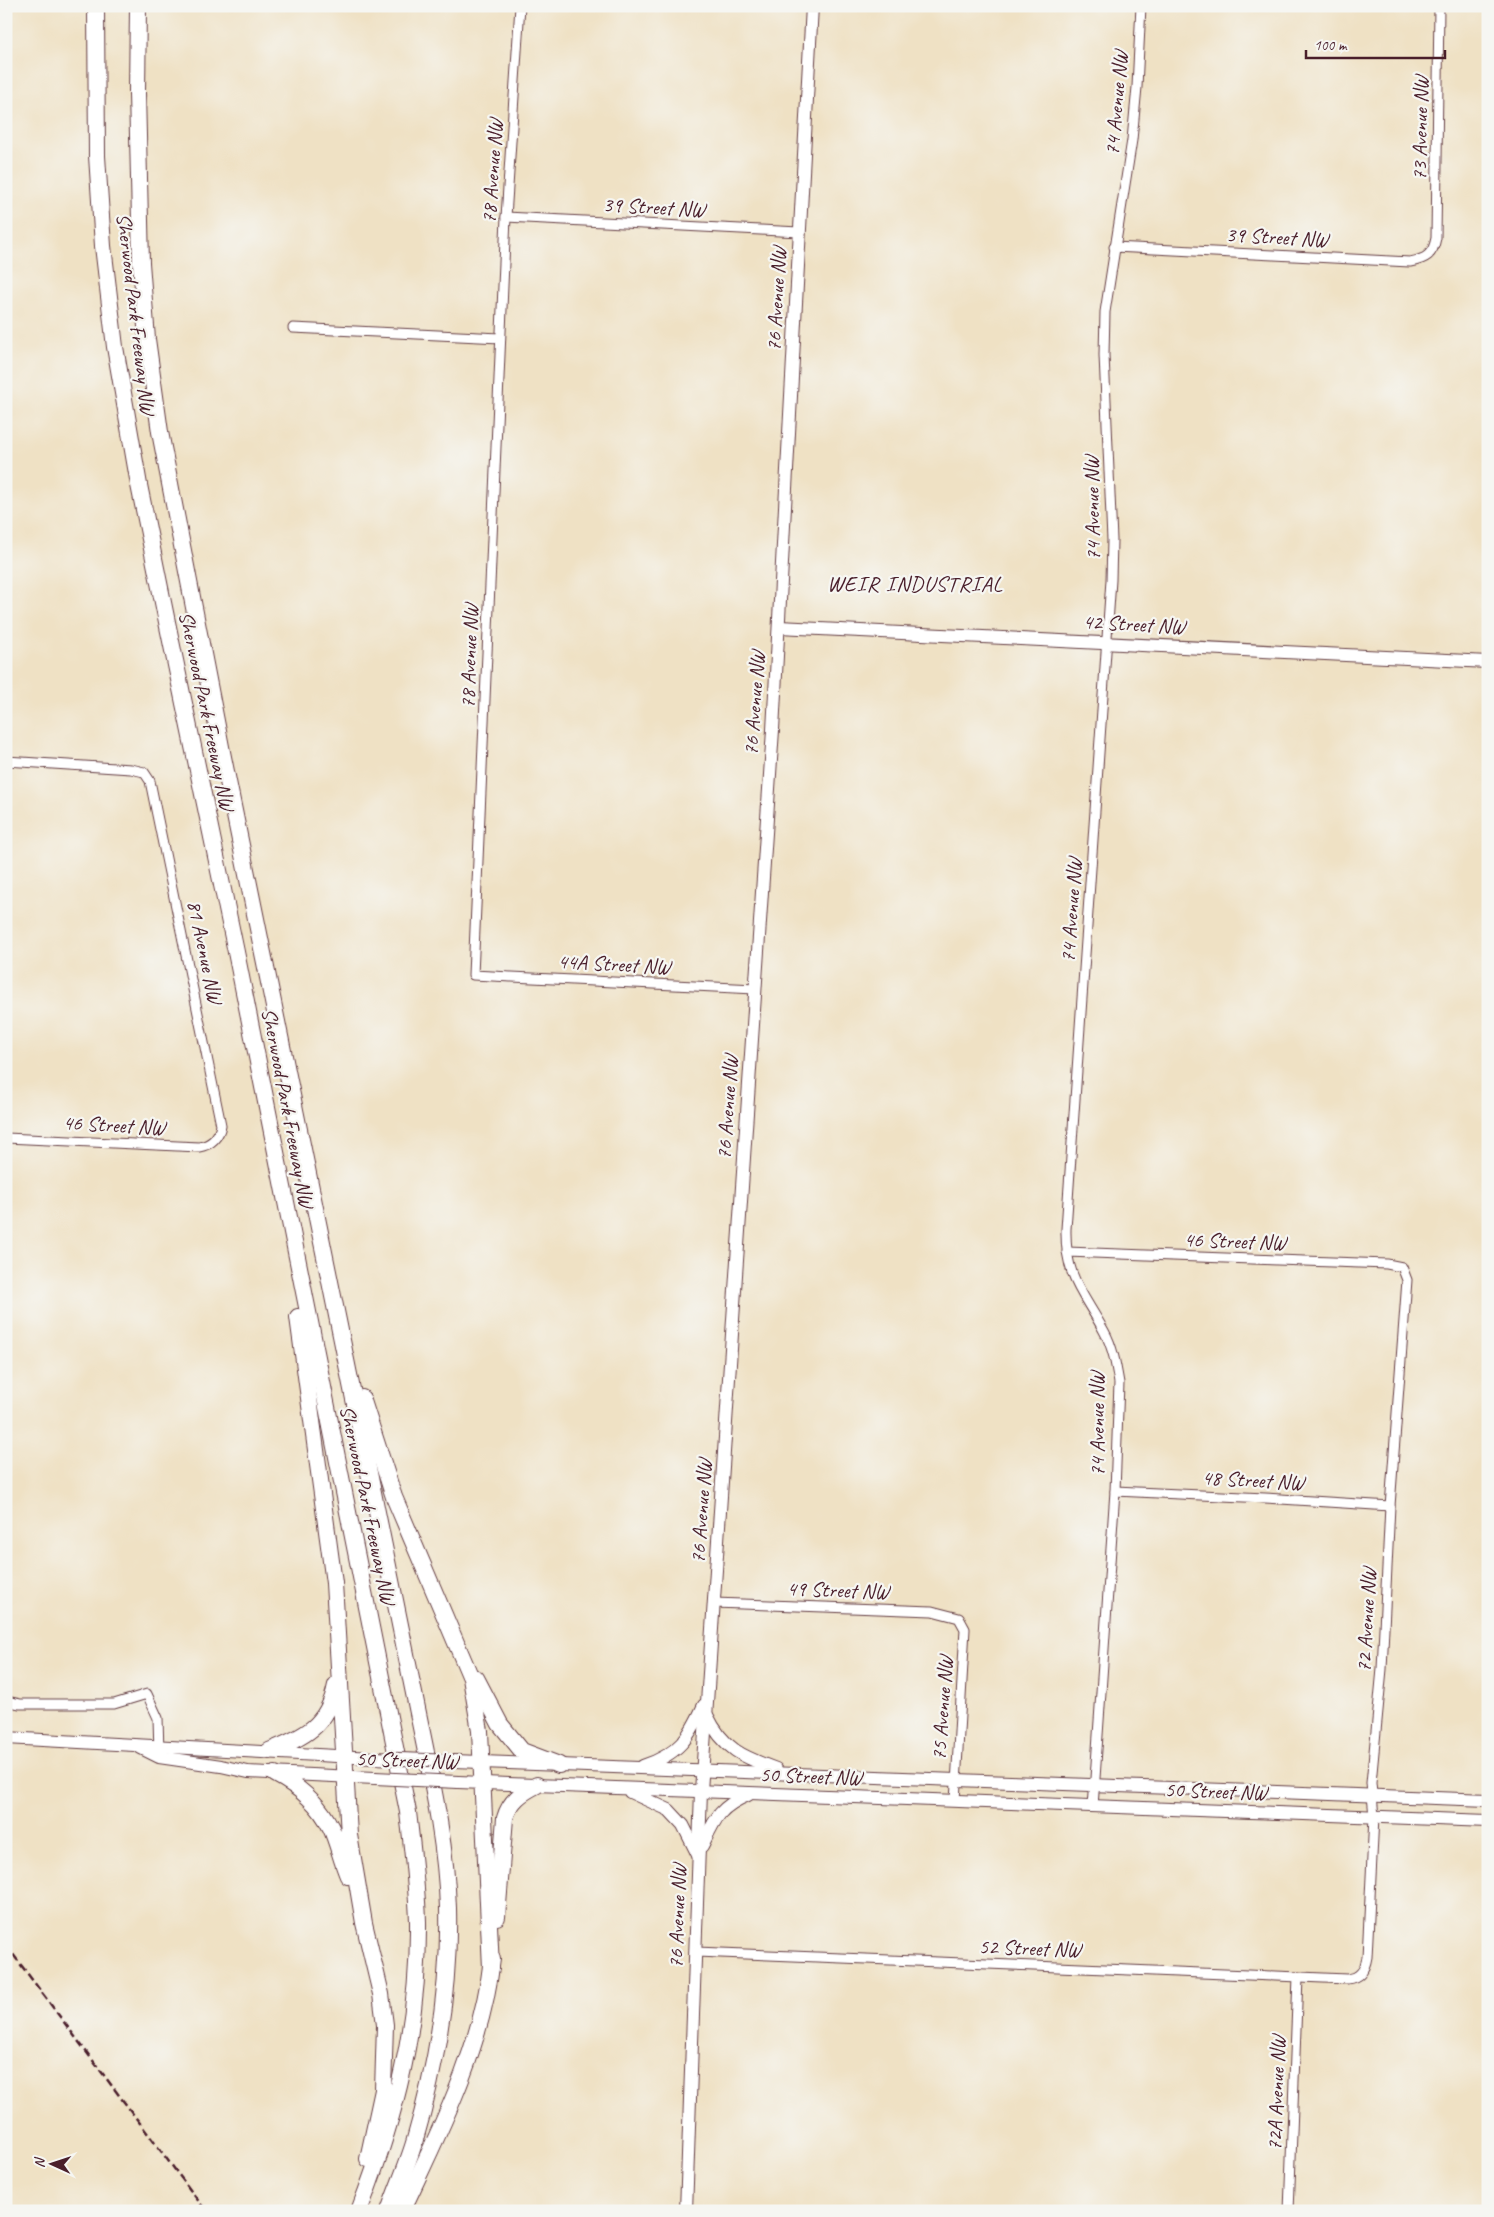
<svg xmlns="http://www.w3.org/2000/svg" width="1494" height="2217" font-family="Caveat,sans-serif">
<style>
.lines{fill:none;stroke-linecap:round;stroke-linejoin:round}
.street-casing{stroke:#633c42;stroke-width:11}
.secondary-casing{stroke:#633c42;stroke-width:14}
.highway-casing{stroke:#633c42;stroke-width:18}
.street{stroke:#fff;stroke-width:9}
.secondary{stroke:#fff;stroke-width:12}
.highway{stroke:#fff;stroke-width:16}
.rail{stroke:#4a1f2b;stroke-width:2.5;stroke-dasharray:8 4;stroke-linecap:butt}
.secondary-bridge-casing{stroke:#633c42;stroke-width:14;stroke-linecap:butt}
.secondary-bridge{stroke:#fff;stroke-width:12}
.labels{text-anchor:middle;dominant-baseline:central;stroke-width:4.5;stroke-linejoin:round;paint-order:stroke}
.street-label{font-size:21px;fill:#4a1f2b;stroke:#f6f6f2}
.neighbourhood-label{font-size:22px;letter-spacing:1px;fill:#4a1f2b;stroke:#f6f6f2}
</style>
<rect width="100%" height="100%" fill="#f6f6f2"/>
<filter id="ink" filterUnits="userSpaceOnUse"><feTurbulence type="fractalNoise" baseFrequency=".02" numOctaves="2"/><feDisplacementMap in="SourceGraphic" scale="10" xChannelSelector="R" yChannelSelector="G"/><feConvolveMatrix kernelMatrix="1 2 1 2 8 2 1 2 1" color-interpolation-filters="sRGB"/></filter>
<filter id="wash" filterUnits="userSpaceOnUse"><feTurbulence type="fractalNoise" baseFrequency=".0096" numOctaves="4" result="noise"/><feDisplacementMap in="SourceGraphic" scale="20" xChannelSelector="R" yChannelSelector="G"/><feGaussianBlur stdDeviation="1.12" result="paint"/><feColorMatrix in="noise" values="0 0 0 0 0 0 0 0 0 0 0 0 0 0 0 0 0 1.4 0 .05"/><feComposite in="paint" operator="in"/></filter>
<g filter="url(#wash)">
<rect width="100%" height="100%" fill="#efe1c4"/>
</g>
<g filter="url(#ink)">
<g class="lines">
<!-- street casing -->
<g class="street-casing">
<g id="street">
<path d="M520 6 506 217 473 975 755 989"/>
<path d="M506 217 799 232"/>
<path d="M1114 247 1410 262C1426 259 1433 255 1436 238L1439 6"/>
<path d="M293 328 500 338"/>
<path d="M6 761 131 769 144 772 150 781 221 1125C219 1137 211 1145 199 1147L6 1138"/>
<path d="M1115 1491 1265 1498 1390 1506"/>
<path d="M714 1603 932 1611 959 1618 965 1629 955 1801"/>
<path d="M6 1701 20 1704H114L147 1694 158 1718 159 1752"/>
<path d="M1093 1807 1115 1491 1119 1383C1116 1365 1113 1347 1104 1331 1083 1292 1065 1278 1066 1229L1111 580 1112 540 1104 355 1105 312 1132 140 1137 87 1141 6"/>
<path d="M696 1952 1347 1979C1360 1978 1365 1970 1367 1957L1374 1817 1371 1783 1382 1669 1390 1506 1407 1280 1402 1267 1387 1264 1067 1252"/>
<path d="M1289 2211 1298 1977"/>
</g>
</g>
<!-- secondary casing -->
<g class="secondary-casing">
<g id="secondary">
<path d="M779 627 1488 662"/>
<path d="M707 1715C723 1749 743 1757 776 1769"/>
<path d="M6 1738 373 1758"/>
<path d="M141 1748 159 1757 221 1766 248 1772 375 1778"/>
<path d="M454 1761 1488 1800"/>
<path d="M643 1766C679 1754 689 1738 704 1705"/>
<path d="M458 1782 1488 1821"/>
<path d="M630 1792 669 1810 683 1825 698 1855"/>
<path d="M702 1846C715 1819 719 1807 748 1795"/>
<path d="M686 2211 701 1791 773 730 812 6"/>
</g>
</g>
<!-- highway casing -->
<g class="highway-casing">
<g id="highway">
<path d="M96 6 97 156 103 246 115 347 139 485 167 622 236 952 408 1812C412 1848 417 1885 418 1922 419 2026 396 2115 359 2211"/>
<path d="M138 6 137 93 141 263 147 339 160 432 222 752 418 1713C431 1777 446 1842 448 1908 450 1987 436 2068 414 2143 407 2166 397 2188 389 2211"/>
<path d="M298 1317 334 1583 349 1835 364 1923 381 1994 385 2025 383 2090 368 2159"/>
<path d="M362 1398 394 1497 471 1678 480 1731 491 1968"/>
<path d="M476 1678 500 1724 522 1751 559 1765"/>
<path d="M269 1751C304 1737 328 1726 336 1685"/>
<path d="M275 1774C298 1786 319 1803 331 1828 338 1843 341 1860 348 1876"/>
<path d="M497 1917 505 1818C510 1801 521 1793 537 1785"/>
<path d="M402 2211C440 2130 482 2049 492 1959"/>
</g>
</g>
<!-- street -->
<use href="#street" class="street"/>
<!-- secondary -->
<use href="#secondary" class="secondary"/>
<!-- highway -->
<use href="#highway" class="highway"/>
<!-- rail -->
<path class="rail" d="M6 1945 206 2211"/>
<!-- secondary-bridge casing -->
<g class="secondary-bridge-casing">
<g id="secondary-bridge">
<path d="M373 1758 454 1761"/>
<path d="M375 1778 458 1782"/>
</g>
</g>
<!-- secondary-bridge -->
<use href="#secondary-bridge" class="secondary-bridge"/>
</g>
</g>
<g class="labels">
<!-- street labels -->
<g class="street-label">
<text transform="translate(1116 103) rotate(-85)">74 Avenue NW</text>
<text transform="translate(1420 128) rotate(-89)">73 Avenue NW</text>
<text transform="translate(492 171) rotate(-86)">78 Avenue NW</text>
<text transform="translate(654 207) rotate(3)">39 Street NW</text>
<text transform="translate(1277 237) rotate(3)">39 Street NW</text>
<text transform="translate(776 299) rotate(-87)">76 Avenue NW</text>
<text transform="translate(136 314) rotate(83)">Sherwood Park Freeway NW</text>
<text transform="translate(1092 508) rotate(-91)">74 Avenue NW</text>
<text transform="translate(1134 624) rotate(3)">42 Street NW</text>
<text transform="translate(469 656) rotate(-88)">78 Avenue NW</text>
<text transform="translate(754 703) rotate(-86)">76 Avenue NW</text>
<text transform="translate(207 711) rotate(78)">Sherwood Park Freeway NW</text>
<text transform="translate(1071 910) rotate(-86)">74 Avenue NW</text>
<text transform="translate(205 952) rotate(78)">81 Avenue NW</text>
<text transform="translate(614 964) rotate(3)">44A Street NW</text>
<text transform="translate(727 1107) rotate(-86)">76 Avenue NW</text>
<text transform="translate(288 1108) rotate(79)">Sherwood Park Freeway NW</text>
<text transform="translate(114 1125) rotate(3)">46 Street NW</text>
<text transform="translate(1235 1241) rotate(2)">46 Street NW</text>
<text transform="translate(1097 1424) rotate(-90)">74 Avenue NW</text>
<text transform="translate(1253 1480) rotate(3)">48 Street NW</text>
<text transform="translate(368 1505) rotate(78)">Sherwood Park Freeway NW</text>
<text transform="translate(701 1511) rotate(-86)">76 Avenue NW</text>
<text transform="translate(838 1590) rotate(2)">49 Street NW</text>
<text transform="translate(1366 1620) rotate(-87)">72 Avenue NW</text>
<text transform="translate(942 1708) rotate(-86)">75 Avenue NW</text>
<text transform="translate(407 1760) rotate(2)">50 Street NW</text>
<text transform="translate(811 1776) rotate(2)">50 Street NW</text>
<text transform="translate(1216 1791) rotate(2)">50 Street NW</text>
<text transform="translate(677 1916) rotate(-88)">76 Avenue NW</text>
<text transform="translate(1030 1948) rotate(2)">52 Street NW</text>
<text transform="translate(1276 2093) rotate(-88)">72A Avenue NW</text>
</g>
<!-- neighbourhood labels -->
<g class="neighbourhood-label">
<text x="915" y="584">WEIR INDUSTRIAL</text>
</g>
</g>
<!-- margin -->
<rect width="1494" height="2217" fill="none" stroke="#f6f6f2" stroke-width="25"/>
<!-- north arrow -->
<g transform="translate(52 2164) rotate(273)" stroke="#f6f6f2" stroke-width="4" paint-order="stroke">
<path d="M0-4L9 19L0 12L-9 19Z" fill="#4a1f2b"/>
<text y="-8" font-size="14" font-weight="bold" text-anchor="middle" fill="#4a1f2b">N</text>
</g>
<!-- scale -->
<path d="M1306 50v8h139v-8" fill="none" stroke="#4a1f2b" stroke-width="2.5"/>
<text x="1314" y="50" font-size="15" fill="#4a1f2b" stroke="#f6f6f2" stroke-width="4" paint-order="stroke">100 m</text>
</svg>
